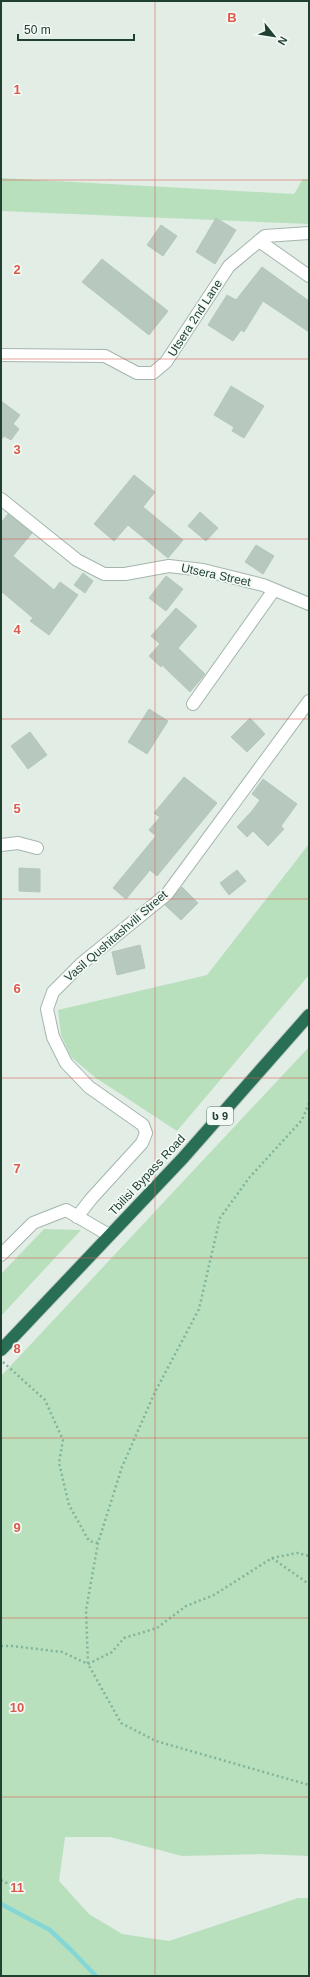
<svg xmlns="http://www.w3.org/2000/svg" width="310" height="1977" font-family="Arial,'Noto Sans Georgian',sans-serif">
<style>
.green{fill:#b9e0bd}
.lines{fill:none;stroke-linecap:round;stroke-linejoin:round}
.stream{stroke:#85d7d6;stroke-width:4.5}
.building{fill:#b7c8bf;stroke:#b4c8bc}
.minor-casing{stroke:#a4b6ac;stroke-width:14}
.highway-casing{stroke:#c1cac6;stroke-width:14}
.path{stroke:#7fb49b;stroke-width:2.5;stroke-dasharray:2 3;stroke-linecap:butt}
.minor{stroke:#fff;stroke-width:12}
.highway{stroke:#296f55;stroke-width:12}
.grid{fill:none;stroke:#dc5a4c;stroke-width:1;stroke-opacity:0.55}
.labels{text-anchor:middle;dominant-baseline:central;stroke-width:3.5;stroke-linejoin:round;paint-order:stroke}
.shield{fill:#f3f9f5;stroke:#5f786c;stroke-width:1}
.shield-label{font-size:11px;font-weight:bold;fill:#204032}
.street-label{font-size:12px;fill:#204032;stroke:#f3f9f5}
.grid-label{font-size:13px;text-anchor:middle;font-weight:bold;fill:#dc5a4c;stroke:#f3f9f5;stroke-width:3.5;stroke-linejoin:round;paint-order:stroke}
</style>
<rect width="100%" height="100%" fill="#e2ede6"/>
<!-- green -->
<g class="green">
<path d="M1 178 294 194 303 179 309 180V224L1 211Z"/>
<path d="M309 844V975L177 1131 96 1078 71 1057 61 1035 58 1010 207 975Z"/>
<path d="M309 1047V1856L261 1854 182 1856 110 1837H65L59 1881 89 1914 122 1934 169 1941 298 1898H309V1976H1V1376Z"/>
<path d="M44 1229 81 1230 1 1316V1274Z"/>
</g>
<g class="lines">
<!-- stream -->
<path class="stream" d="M1 1904 50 1930 71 1950 96 1976"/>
</g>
<!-- building -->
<g class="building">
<path d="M216 218 236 230 215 264 196 252Z"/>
<path d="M161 225 177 236 163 256 147 245Z"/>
<path d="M102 259 168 311 149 335 82 282Z"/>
<path d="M262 267 309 301V332L263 301 244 332 241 330 233 341 208 325 227 295 236 300Z"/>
<path d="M231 386 264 406 244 438 232 431 234 427 214 415Z"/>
<path d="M1 401 20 415 13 424 19 429 11 440 4 436 1 440Z"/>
<path d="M134 475 155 492 143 507 183 540 168 558 128 525 114 541 94 524Z"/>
<path d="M200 512 218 528 206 541 188 526Z"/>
<path d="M8 514 32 533 13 556 54 590 60 582 78 595 49 635 30 621 33 618 1 591V523Z"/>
<path d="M256 545 274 556 263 574 245 562Z"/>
<path d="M83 573 93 581 85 593 74 585Z"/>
<path d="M166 576 183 589 166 611 149 598Z"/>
<path d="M176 608 197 626 178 648 205 674 190 692 162 665 161 667 149 656 160 644 151 636Z"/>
<path d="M149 709 168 721 147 754 128 742Z"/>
<path d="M250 718 265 734 247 752 231 737Z"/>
<path d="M30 732 47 755 28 769 11 746Z"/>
<path d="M184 777 217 803 157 876 150 870 126 899 113 888 156 836 149 830 160 817 154 813Z"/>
<path d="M263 779 297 804 281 826 284 829 268 846 253 831 247 837 237 827 252 811 260 800 252 794Z"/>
<path d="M19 868 40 869V892L19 891Z"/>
<path d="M237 870 246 881 229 895 220 883Z"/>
<path d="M182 887 198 903 181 920 165 905Z"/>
<path d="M140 945 145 968 117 975 112 952Z"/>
</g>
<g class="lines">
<!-- minor casing -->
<g class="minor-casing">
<g id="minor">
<path d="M259 241 309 276"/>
<path d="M1 355 105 356 137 373H153L166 362 229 266 265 236 309 233"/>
<path d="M1 499 77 560 104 574H125L169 566 203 570 263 585 309 604"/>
<path d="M193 704 274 590"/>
<path d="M1 845 18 843 37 848"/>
<path d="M77 1217 91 1199 142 1143 146 1133 143 1125 89 1087 66 1063 53 1037 47 1009 53 992 81 964 167 894 309 701"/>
<path d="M1 1255 33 1223 66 1210 109 1235"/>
</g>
</g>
<!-- highway casing -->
<g class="highway-casing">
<path id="highway" d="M1 1350 183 1158 309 1015"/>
</g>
<!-- path -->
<g class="path">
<path d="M309 1103 302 1120 249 1178 220 1218 199 1309 155 1392 122 1467 98 1543 86 1610 88 1664 121 1723 156 1741 309 1785"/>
<path d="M3 1362 45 1400 63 1440 59 1463 69 1505 89 1541 98 1543"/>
<path d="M272 1558 309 1584"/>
<path d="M1 1646H12L62 1652 88 1664 112 1652 124 1638 157 1628 186 1606 214 1595 272 1558 297 1553 309 1556"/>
<path d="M1 1880 14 1887"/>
</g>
<!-- minor -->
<use href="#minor" class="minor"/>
<!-- highway -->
<use href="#highway" class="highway"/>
</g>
<!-- grid -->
<path class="grid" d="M155 1V1976M1 180H309M1 359H309M1 539H309M1 719H309M1 899H309M1 1078H309M1 1258H309M1 1438H309M1 1618H309M1 1797H309"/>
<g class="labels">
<!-- shield labels -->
<rect class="shield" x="207" y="1107" width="26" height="18" rx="3"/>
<g class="shield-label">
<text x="220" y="1116">ს 9</text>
</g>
<!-- street labels -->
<g class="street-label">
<text transform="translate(195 318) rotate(-57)">Utsera 2nd Lane</text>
<text transform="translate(216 575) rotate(12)">Utsera Street</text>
<text transform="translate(116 936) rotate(-41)">Vasil Qushitashvili Street</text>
<text transform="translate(147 1175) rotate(-47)">Tbilisi Bypass Road</text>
</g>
</g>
<g class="grid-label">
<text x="232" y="22">B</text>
<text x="17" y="94">1</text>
<text x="17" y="274">2</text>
<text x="17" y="454">3</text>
<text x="17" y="634">4</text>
<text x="17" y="813">5</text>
<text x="17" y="993">6</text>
<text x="17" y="1173">7</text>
<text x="17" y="1353">8</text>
<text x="17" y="1532">9</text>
<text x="17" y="1712">10</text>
<text x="17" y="1892">11</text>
</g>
<!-- border -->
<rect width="310" height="1977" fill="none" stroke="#204032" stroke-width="4"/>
<!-- north arrow -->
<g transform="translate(274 36) rotate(120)" stroke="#f3f9f5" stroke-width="3" paint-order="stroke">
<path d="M0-3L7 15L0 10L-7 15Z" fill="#204032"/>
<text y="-6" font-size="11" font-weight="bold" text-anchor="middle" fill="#204032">N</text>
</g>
<!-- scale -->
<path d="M18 34v6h116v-6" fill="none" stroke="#204032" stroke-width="2"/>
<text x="24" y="34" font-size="12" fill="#204032" stroke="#f3f9f5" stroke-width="3" paint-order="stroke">50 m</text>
</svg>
